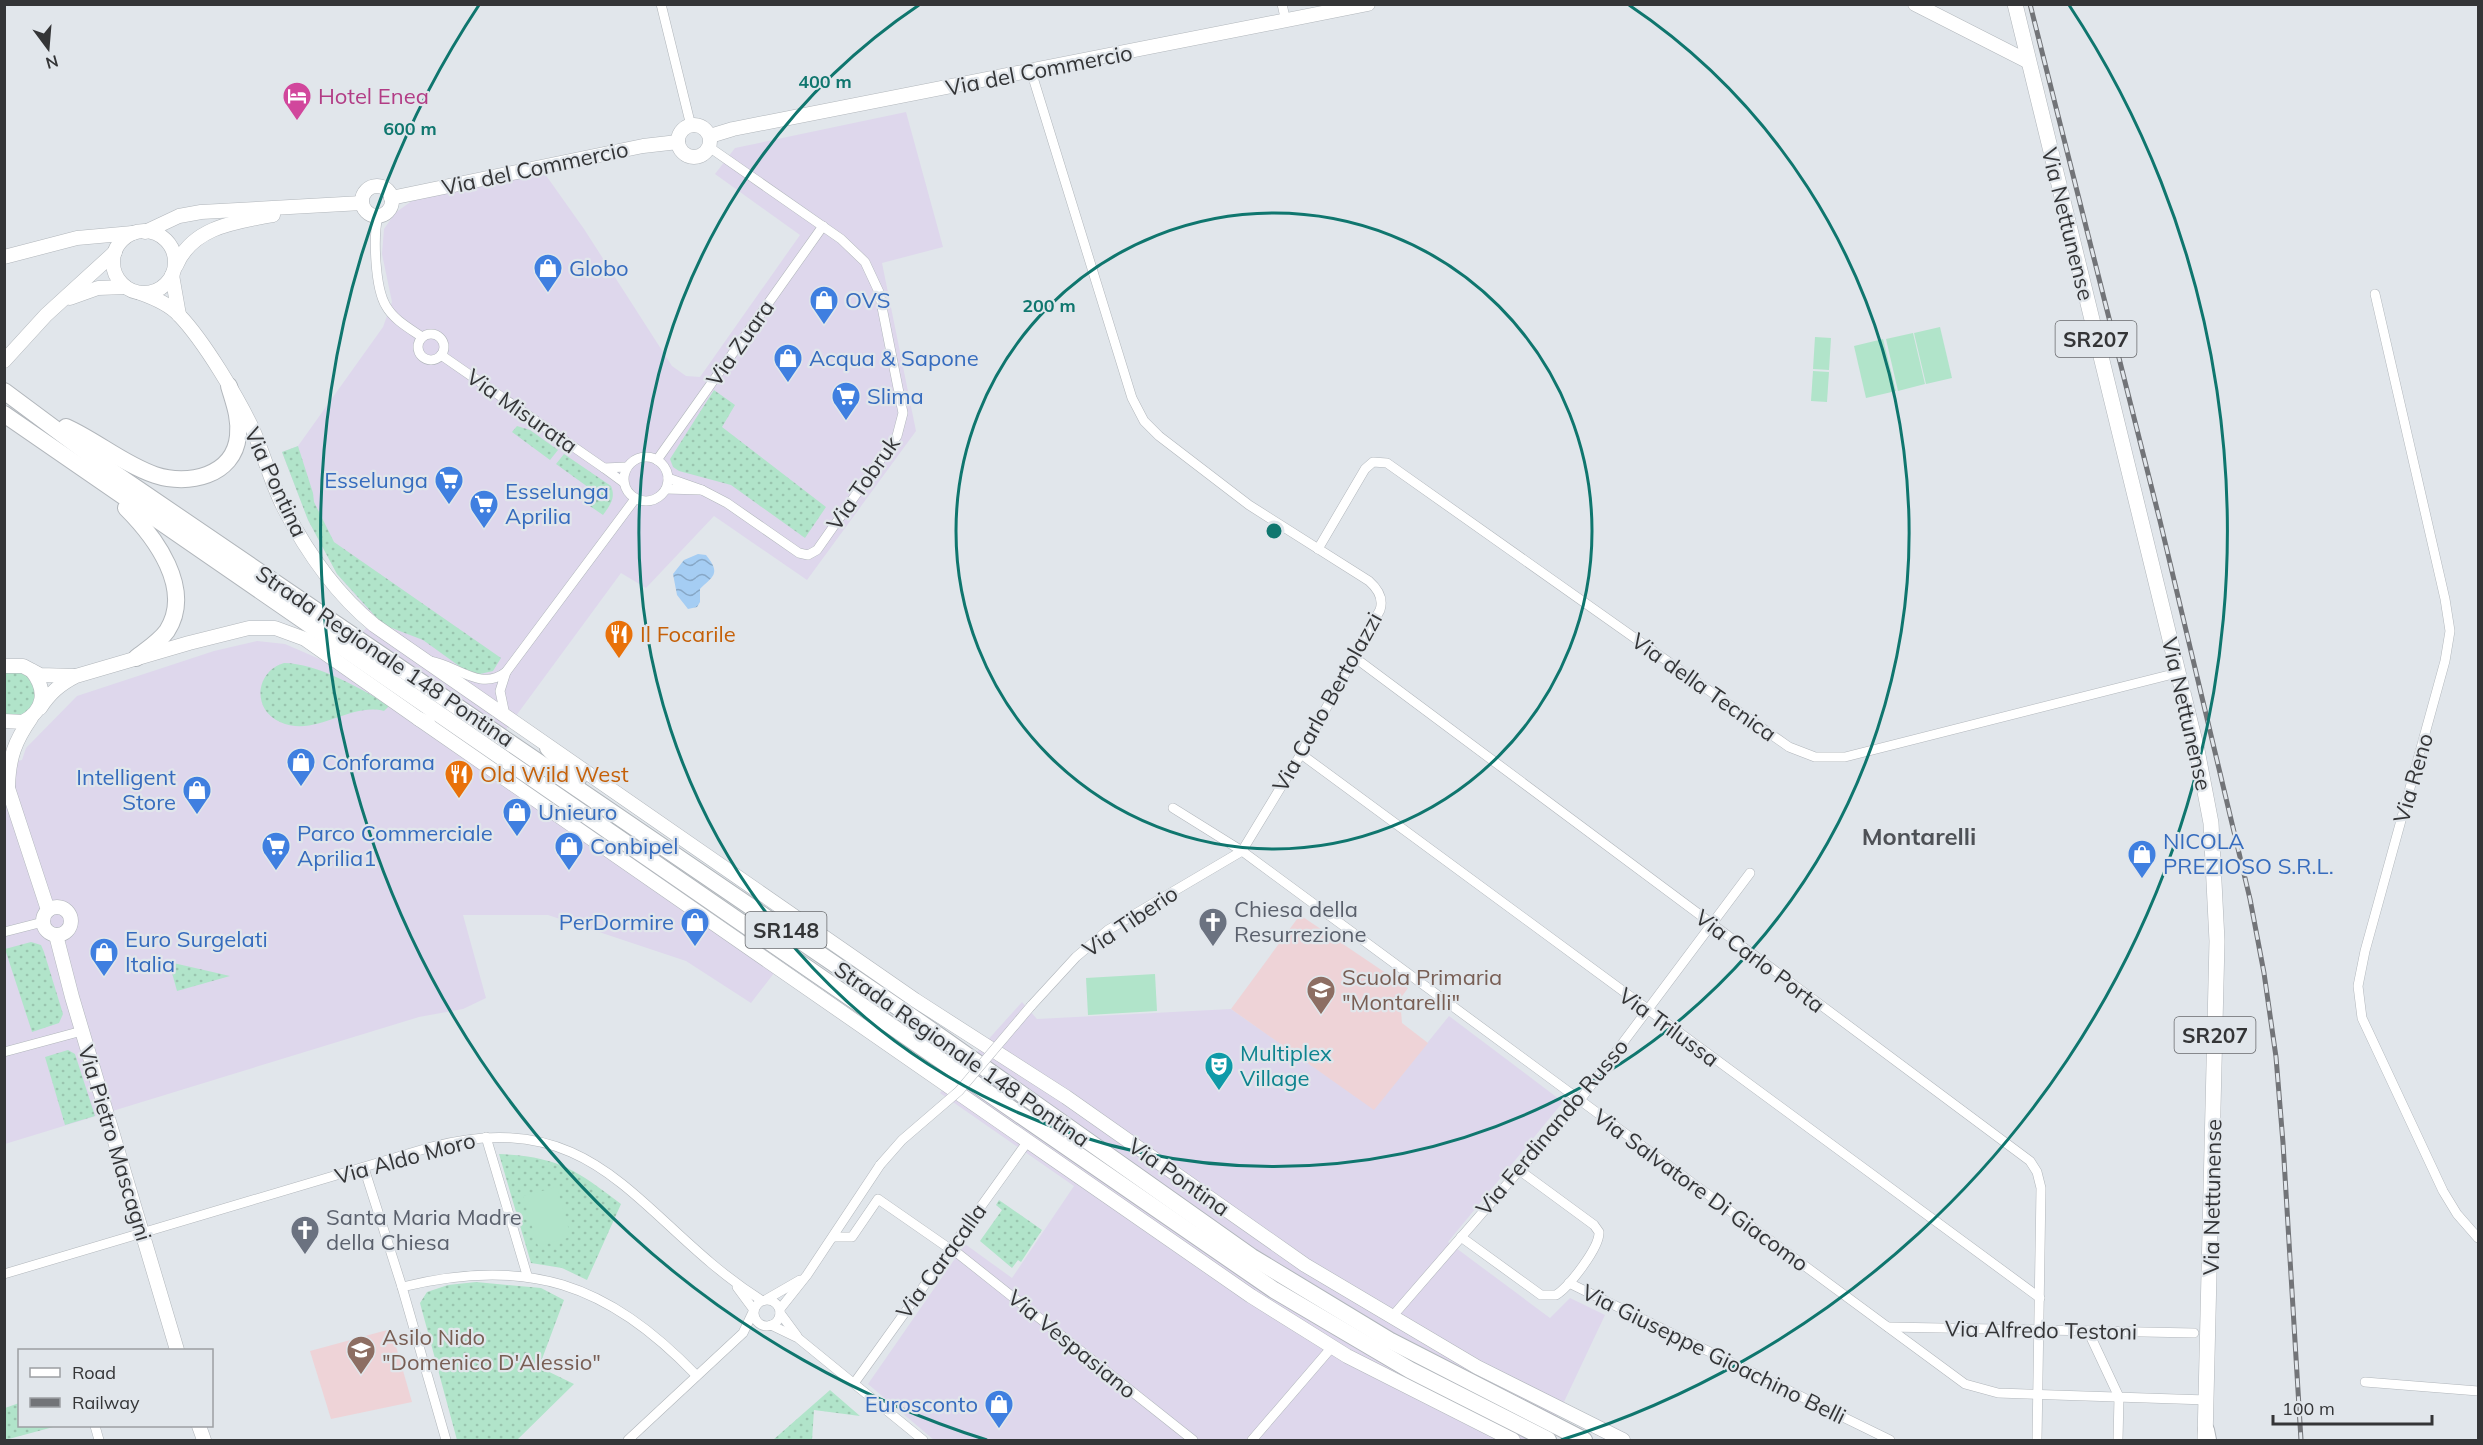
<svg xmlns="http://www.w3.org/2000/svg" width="2483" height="1445" font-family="Mulish,sans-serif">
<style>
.commercial{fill:#ded7ec}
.education{fill:#eed3d7}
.grass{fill:url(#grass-dots)}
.garden{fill:#b1e4ca}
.water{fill:url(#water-waves)}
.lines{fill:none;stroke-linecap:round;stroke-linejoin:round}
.street-casing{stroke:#b1b6bb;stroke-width:10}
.secondary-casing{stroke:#b1b6bb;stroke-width:15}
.primary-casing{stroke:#b1b6bb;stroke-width:16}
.highway-casing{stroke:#b1b6bb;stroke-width:18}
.street{stroke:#fff;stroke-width:9}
.secondary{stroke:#fff;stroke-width:14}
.primary{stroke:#fff;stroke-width:15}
.highway{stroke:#fff;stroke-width:16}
.rail-casing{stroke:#727478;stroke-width:5}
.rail{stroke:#e1e6eb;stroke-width:3;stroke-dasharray:9;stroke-linecap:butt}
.street-bridge-casing{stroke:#b1b6bb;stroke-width:10;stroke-linecap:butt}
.street-bridge{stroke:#fff;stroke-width:9}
.ring{fill:none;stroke:#0f766e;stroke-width:3}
.labels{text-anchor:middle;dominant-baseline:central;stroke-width:4.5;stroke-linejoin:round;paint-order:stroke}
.shield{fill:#e1e6eb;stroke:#686a6d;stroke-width:1.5}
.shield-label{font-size:21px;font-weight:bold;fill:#343537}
.street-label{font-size:22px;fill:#343537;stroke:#e1e6eb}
.hotel-label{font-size:22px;fill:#b23c85;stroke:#e1e6eb;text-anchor:start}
.shop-label{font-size:22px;fill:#366cbe;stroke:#e1e6eb;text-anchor:start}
.food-label{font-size:22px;fill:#c56008;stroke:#e1e6eb;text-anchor:start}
.worship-label{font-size:22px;fill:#5b616d;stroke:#e1e6eb;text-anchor:start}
.education-label{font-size:22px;fill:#785e54;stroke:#e1e6eb;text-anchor:start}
.culture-label{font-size:22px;fill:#0d838f;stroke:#e1e6eb;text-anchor:start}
.neighbourhood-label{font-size:24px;font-weight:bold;fill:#4e5156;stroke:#e1e6eb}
.centre{fill:#0f766e;stroke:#e1e6eb;stroke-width:3}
.ring-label{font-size:18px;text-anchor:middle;font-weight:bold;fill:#0f766e;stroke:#e1e6eb;stroke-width:4.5;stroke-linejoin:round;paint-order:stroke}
</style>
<defs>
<pattern id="grass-dots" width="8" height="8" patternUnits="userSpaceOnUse" patternTransform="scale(1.5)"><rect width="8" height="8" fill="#b1e4ca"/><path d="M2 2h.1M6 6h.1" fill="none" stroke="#99c4ae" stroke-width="1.8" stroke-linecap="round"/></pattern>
<pattern id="water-waves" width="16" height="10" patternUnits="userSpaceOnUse" patternTransform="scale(1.5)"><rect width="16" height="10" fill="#a5cdf3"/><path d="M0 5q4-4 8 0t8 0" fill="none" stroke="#87a7c6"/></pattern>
</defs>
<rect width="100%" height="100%" fill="#e1e6eb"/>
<!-- commercial -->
<g class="commercial">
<path d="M906 112 943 247 882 263 916 431 807 580 714 516 646 588 621 573 488 754 781 964 751 1003 686 961 548 915H463L486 998 463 1009 419 1017 5 1144V764L22 760 26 748 77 696 214 651 257 641 285 644 338 667 374 617 337 574 308 520 282 452 298 446 383 327 392 302 382 254 384 229 395 213 416 198 545 174 584 229 672 366 686 376 700 377 800 235 715 174 735 148Z"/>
<path d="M1022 1002 1037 1019 1231 1009 1374 1109 1449 1016 1563 1102 1448 1242 1550 1318 1570 1298 1605 1315 1546 1440H934L868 1384 965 1244 1012 1278 1074 1186 940 1093Z"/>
</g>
<!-- education -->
<g class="education">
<path d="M1300 915 1408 988 1400 999 1402 1023 1428 1043 1374 1110 1231 1009Z"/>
<path d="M391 1329 412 1402 331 1419 310 1351Z"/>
</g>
<!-- grass -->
<g class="grass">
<path d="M714 390 735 405 722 427 826 507 805 538 731 485 679 471 673 467 670 459Z"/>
<path d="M517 426 530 430 558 450 550 460 512 432Z"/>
<path d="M298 446 313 493 314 502 334 542 501 658 493 671 480 674 466 671 423 640 384 625 375 616 337 574 308 520 282 452Z"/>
<path d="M564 454 611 486C616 498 610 505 603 515L584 502 592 490 556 464Z"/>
<path d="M284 663C316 663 363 689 389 706L384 711C350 702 316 738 280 722 251 709 256 671 284 663Z"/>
<path d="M22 670 37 684 36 706 22 718 5 717 4 671Z"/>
<path d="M31 942 41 945 44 952 63 1014 59 1023 32 1032 5 949Z"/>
<path d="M169 962 230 976 177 991Z"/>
<path d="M68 1050 75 1054 95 1116 65 1125 45 1057Z"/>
<path d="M499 1154C558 1157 575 1169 621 1204L587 1280 562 1268 531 1263Z"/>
<path d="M999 1200 1042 1230 1021 1262 1018 1260 1012 1268 980 1241 1002 1210 996 1205Z"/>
<path d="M476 1282 541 1288 564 1300 539 1367 574 1384 517 1440H457L420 1303 427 1292 448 1285Z"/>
<path d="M830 1390 860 1416 814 1410 812 1440H773Z"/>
<path d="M19 1403 20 1426H57L5 1440V1408Z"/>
</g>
<!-- garden -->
<g class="garden">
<path d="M1940 327 1952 378 1926 384 1914 333Z"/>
<path d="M1913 333 1925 384 1898 391 1886 339Z"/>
<path d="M1815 337 1831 338 1829 370 1813 369Z"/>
<path d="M1883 339 1896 391 1866 398 1854 346Z"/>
<path d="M1813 371 1829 372 1827 402 1811 401Z"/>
<path d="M1155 974 1157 1011 1088 1015 1086 978Z"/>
<path d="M557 1187 571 1237 538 1246 523 1196Z"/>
</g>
<!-- water -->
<path class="water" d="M698 554 706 555C722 574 712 577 700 589V602L697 607 688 609 677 595 673 574 684 560Z"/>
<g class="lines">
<!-- street casing -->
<g class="street-casing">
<g id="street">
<path d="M661 4 691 126"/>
<path d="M1282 4 1286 22"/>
<path d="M1031 71 1132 398 1144 421 1159 436 1249 505 1369 581C1378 589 1384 598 1380 610L1301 754 1242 851 1108 930 1076 957 1031 1006"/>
<path d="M378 216C373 237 375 288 386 306 394 320 409 328 422 337"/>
<path d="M2375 294 2445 599 2450 631 2445 661 2365 951 2358 986 2362 1018 2443 1191 2457 1214 2478 1238"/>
<circle cx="431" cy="347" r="13"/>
<path d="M441 355 604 468"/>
<circle cx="646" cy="479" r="22"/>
<path d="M657 460 823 226"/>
<path d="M623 482 604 468 627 467"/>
<path d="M666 489 702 490 668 478"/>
<path d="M702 490 727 503 799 553 808 555 817 550 897 436 903 413 879 292 865 262 841 239 709 147"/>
<path d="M1318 549 1365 469 1373 462 1387 463 1789 747 1815 757H1845L2177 673"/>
<path d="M1354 657 2030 1161 2037 1172 2041 1188 2037 1440"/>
<path d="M430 661C457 665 480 692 506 672L500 691 505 715"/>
<path d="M506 672 635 499"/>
<path d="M1301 754 2040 1298"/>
<path d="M1173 808 1242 851 1965 1384 1998 1393 2207 1400"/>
<path d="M4 932 43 922"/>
<path d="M4 1052 82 1031"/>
<path d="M486 1137 527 1275"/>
<path d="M364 1168 402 1287 446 1440"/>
<path d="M833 1237H852L878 1199 950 1249"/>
<path d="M1461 1237 1541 1295H1556C1569 1287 1600 1247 1599 1232L1594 1225 1519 1170"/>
<path d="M951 1248 1193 1440"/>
<path d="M4 1274 431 1147C602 1103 638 1222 761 1300"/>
<path d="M1569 1283 1890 1440"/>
<path d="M402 1287C527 1256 607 1283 696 1375"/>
<path d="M737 1287 754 1310"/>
<path d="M767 1299 800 1280"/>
<circle cx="767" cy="1313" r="13"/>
<path d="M780 1309 807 1275 880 1165"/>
<path d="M780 1313 797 1336"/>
<path d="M1391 1318 1580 1100 1750 873"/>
<path d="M771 1325 798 1338 923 1440"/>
<path d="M1888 1327 2194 1333"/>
<path d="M2088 1331 2119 1397 2118 1440"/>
<path d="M855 1382 1028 1141"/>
<path d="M2365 1382 2478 1391"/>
<path d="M95 1426 99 1440"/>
<path d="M628 1440 743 1333 753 1312"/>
<path d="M1252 1440 1332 1347"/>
</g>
</g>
<!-- secondary casing -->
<g class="secondary-casing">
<g id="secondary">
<path d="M1915 4 2029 62"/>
<circle cx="694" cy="141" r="16"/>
<path d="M710 136 733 129 1368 4"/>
<circle cx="377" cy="201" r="15"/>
<path d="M391 198 643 146 678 142"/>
<circle cx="144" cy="262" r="31"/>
<path d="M145 232 179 216 201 212 362 203"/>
<path d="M4 257 77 238 133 233"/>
<path d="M176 266C192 227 235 222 273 215"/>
<path d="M172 275 179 315"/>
<path d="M140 293C154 298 169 304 179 315 204 341 238 398 253 430 264 455 271 482 283 506 306 551 335 593 374 625L915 1000 1066 1097 1305 1265 1477 1367 1623 1440"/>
<path d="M70 298 98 288 125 287"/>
<path d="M4 361 46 315 115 252"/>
<path d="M4 666H23L40 675 74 676"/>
<path d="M40 708C50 693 60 684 76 676L189 643 249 628H275L305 639 419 719 428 723"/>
<path d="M419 719 1251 1296 1347 1356 1513 1440"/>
<path d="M4 721 23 722C45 710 47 690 32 671"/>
<path d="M4 776 48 910"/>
<path d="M8 786C9 757 15 741 31 718"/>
<circle cx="57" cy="921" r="14"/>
<path d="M56 935 72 997 177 1350"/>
<path d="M199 1426 204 1440"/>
</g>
</g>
<!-- primary casing -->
<g class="primary-casing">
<path id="primary" d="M2015 4 2197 750 2211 823 2217 941 2205 1440"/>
</g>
<!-- highway casing -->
<g class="highway-casing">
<g id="highway">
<path d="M4 391 113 472 921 1023 1252 1257 1389 1340 1584 1440"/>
<path d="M4 414 1274 1290 1410 1370 1548 1440"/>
<path d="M66 427C97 441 123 464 155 475 188 486 234 476 238 436 240 418 234 403 229 386"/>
<path d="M126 508C155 537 194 589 167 631 159 642 146 650 136 658"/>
<path d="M548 748 578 779"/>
<path d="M2206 1430 2208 1440"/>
</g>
</g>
<!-- street -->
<use href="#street" class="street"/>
<!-- secondary -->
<use href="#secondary" class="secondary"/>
<!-- primary -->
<use href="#primary" class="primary"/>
<!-- highway -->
<use href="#highway" class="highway"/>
<!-- rail casing -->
<g class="rail-casing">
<path id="rail" d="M2030 4 2160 521 2250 899 2264 973 2276 1057 2283 1143 2301 1440"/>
</g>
<!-- rail -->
<use href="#rail" class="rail"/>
<!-- street-bridge casing -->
<g class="street-bridge-casing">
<path id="street-bridge" d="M880 1165 902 1140 959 1091 1031 1006"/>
</g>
<!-- street-bridge -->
<use href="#street-bridge" class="street-bridge"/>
</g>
<!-- distance rings -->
<g class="ring">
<circle cx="1274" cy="531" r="318"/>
<path d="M1629 5A635 635 0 1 1 919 5"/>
<path d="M987 1440A953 953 0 0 1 479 5M2069 5A953 953 0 0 1 1561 1440"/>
</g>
<!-- icons -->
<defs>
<g id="hotel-pin" transform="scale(1.5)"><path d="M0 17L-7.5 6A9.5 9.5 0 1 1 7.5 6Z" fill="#d1479c" stroke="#e1e6eb"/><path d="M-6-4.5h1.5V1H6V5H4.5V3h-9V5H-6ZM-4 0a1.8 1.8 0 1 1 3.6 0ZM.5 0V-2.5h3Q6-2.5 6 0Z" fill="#fff"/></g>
<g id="shop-pin" transform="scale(1.5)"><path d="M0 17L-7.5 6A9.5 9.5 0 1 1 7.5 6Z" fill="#3f7fe0" stroke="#e1e6eb"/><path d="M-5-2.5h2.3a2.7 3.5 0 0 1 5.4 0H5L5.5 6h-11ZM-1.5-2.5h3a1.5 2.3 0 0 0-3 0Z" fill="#fff"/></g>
<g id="supermarket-pin" transform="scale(1.5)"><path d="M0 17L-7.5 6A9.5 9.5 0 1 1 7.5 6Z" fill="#3f7fe0" stroke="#e1e6eb"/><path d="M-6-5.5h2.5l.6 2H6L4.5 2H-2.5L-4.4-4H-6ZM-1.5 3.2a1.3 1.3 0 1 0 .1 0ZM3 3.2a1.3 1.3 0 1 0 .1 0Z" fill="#fff"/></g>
<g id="restaurant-pin" transform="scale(1.5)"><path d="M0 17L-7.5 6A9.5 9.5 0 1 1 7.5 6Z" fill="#e8710a" stroke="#e1e6eb"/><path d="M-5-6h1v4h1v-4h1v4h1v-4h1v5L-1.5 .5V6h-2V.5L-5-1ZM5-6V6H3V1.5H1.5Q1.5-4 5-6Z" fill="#fff"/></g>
<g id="church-pin" transform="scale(1.5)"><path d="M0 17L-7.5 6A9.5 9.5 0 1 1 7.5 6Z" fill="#6b7280" stroke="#e1e6eb"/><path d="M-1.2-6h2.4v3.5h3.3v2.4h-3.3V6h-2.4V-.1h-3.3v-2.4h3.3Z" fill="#fff"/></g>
<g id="school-pin" transform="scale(1.5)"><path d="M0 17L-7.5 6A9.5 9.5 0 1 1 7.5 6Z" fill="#8d6e63" stroke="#e1e6eb"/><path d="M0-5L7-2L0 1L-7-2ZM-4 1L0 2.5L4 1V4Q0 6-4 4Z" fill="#fff"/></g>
<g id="theatre-pin" transform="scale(1.5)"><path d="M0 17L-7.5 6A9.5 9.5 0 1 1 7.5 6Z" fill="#0f9aa8" stroke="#e1e6eb"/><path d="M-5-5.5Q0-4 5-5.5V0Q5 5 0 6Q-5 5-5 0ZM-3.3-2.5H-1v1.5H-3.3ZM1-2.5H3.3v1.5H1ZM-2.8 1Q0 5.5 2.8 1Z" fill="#fff"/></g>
</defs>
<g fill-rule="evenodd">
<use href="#hotel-pin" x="297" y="96"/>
<use href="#shop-pin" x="548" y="268"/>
<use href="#shop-pin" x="824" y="300"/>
<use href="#shop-pin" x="788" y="358"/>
<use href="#supermarket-pin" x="846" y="396"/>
<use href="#supermarket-pin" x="449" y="480"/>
<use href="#supermarket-pin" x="484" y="504"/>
<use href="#restaurant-pin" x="619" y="634"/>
<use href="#shop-pin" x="301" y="762"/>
<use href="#restaurant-pin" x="459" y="774"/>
<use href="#shop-pin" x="197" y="790"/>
<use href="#shop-pin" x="517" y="812"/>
<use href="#supermarket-pin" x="276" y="846"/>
<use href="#shop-pin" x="569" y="846"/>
<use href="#shop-pin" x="2142" y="854"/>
<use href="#shop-pin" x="695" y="922"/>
<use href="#church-pin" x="1213" y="922"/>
<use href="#shop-pin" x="104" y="952"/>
<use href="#school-pin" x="1321" y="990"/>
<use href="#theatre-pin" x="1219" y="1066"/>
<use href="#church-pin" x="305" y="1230"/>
<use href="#school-pin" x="361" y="1350"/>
<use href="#shop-pin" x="999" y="1404"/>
</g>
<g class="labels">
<!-- shield labels -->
<g class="shield">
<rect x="2055.5" y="321" width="81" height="36" rx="4.5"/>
<rect x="745.5" y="912" width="81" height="36" rx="4.5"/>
<rect x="2174.5" y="1017" width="81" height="36" rx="4.5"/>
</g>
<g class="shield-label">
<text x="2096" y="339">SR207</text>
<text x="786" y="930">SR148</text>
<text x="2215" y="1035">SR207</text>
</g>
<!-- street labels -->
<g class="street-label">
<text transform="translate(1039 70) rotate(-11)">Via del Commercio</text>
<text transform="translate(535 168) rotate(-12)">Via del Commercio</text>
<text transform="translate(2068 224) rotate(76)">Via Nettunense</text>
<text transform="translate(740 343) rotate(-55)">Via Zuara</text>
<text transform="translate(522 411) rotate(35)">Via Misurata</text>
<text transform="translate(276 482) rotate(65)">Via Pontina</text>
<text transform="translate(863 483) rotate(-55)">Via Tobruk</text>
<text transform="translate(385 656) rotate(34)">Strada Regionale 148 Pontina</text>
<text transform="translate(1704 687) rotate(35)">Via della Tecnica</text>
<text transform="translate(1327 702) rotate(-61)">Via Carlo Bertolazzi</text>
<text transform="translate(2187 714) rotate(77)">Via Nettunense</text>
<text transform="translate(2413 778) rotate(-74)">Via Reno</text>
<text transform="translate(1130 921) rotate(-34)">Via Tiberio</text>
<text transform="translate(1760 961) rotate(37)">Via Carlo Porta</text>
<text transform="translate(1669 1027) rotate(36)">Via Trilussa</text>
<text transform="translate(962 1054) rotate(35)">Strada Regionale 148 Pontina</text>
<text transform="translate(1552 1127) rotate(-50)">Via Ferdinando Russo</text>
<text transform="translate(115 1143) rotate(73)">Via Pietro Mascagni</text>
<text transform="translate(405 1158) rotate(-15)">Via Aldo Moro</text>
<text transform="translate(1179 1177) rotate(35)">Via Pontina</text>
<text transform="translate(1701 1190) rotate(36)">Via Salvatore Di Giacomo</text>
<text transform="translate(2212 1197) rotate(-89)">Via Nettunense</text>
<text transform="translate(941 1261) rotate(-54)">Via Caracalla</text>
<text transform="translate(2041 1330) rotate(1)">Via Alfredo Testoni</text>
<text transform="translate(1072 1344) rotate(39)">Via Vespasiano</text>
<text transform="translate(1714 1354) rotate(26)">Via Giuseppe Gioachino Belli</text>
</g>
<!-- hotel labels -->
<g class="hotel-label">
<text x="318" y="96">Hotel Enea</text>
</g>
<!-- shop labels -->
<g class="shop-label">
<text x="569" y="268">Globo</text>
<text x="845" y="300">OVS</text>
<text x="809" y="358">Acqua &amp; Sapone</text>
<text x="867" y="396">Slima</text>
<text x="428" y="480" text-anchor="end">Esselunga</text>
<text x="505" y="491">Esselunga<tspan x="505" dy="25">Aprilia</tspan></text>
<text x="322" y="762">Conforama</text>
<text x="176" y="777" text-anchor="end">Intelligent<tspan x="176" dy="25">Store</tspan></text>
<text x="538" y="812">Unieuro</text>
<text x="297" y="833">Parco Commerciale<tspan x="297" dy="25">Aprilia1</tspan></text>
<text x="2163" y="841">NICOLA<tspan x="2163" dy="25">PREZIOSO S.R.L.</tspan></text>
<text x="590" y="846">Conbipel</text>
<text x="674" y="922" text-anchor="end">PerDormire</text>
<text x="125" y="939">Euro Surgelati<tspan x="125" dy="25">Italia</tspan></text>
<text x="978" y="1404" text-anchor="end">Eurosconto</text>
</g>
<!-- food labels -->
<g class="food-label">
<text x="640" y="634">Il Focarile</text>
<text x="480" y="774">Old Wild West</text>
</g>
<!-- worship labels -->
<g class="worship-label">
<text x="1234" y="909">Chiesa della<tspan x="1234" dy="25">Resurrezione</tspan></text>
<text x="326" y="1217">Santa Maria Madre<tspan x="326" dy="25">della Chiesa</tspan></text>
</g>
<!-- education labels -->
<g class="education-label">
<text x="1342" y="977">Scuola Primaria<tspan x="1342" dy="25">"Montarelli"</tspan></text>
<text x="382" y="1337">Asilo Nido<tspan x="382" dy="25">"Domenico D'Alessio"</tspan></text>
</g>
<!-- culture labels -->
<g class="culture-label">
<text x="1240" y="1053">Multiplex<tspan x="1240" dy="25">Village</tspan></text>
</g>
<!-- neighbourhood labels -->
<g class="neighbourhood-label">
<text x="1919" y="836">Montarelli</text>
</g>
</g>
<circle cx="1274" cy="531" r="9" class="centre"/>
<g class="ring-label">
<text x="825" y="88">400 m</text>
<text x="410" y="135">600 m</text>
<text x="1049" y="312">200 m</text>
</g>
<!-- border -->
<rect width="2483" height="1445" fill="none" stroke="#343537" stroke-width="12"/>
<!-- legend -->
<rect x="18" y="1349" width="195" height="78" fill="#e1e6eb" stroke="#9c9fa3" stroke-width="1.5"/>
<rect x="30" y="1368" width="30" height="9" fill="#ffffff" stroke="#9c9fa3" stroke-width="1.5"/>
<text x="72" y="1379" font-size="18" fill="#343537">Road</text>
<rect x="30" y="1398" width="30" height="9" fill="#727478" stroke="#9c9fa3" stroke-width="1.5"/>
<text x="72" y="1409" font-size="18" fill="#343537">Railway</text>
<!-- north arrow -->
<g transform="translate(48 48) rotate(164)" stroke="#e1e6eb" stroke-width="4.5" paint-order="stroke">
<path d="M0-4.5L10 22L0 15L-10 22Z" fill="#343537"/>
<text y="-9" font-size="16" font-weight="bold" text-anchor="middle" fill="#343537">N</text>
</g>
<!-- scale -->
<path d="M2273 1415v9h159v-9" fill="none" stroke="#343537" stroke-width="3"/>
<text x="2282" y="1415" font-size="18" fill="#343537" stroke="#e1e6eb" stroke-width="4.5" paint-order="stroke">100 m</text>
</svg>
